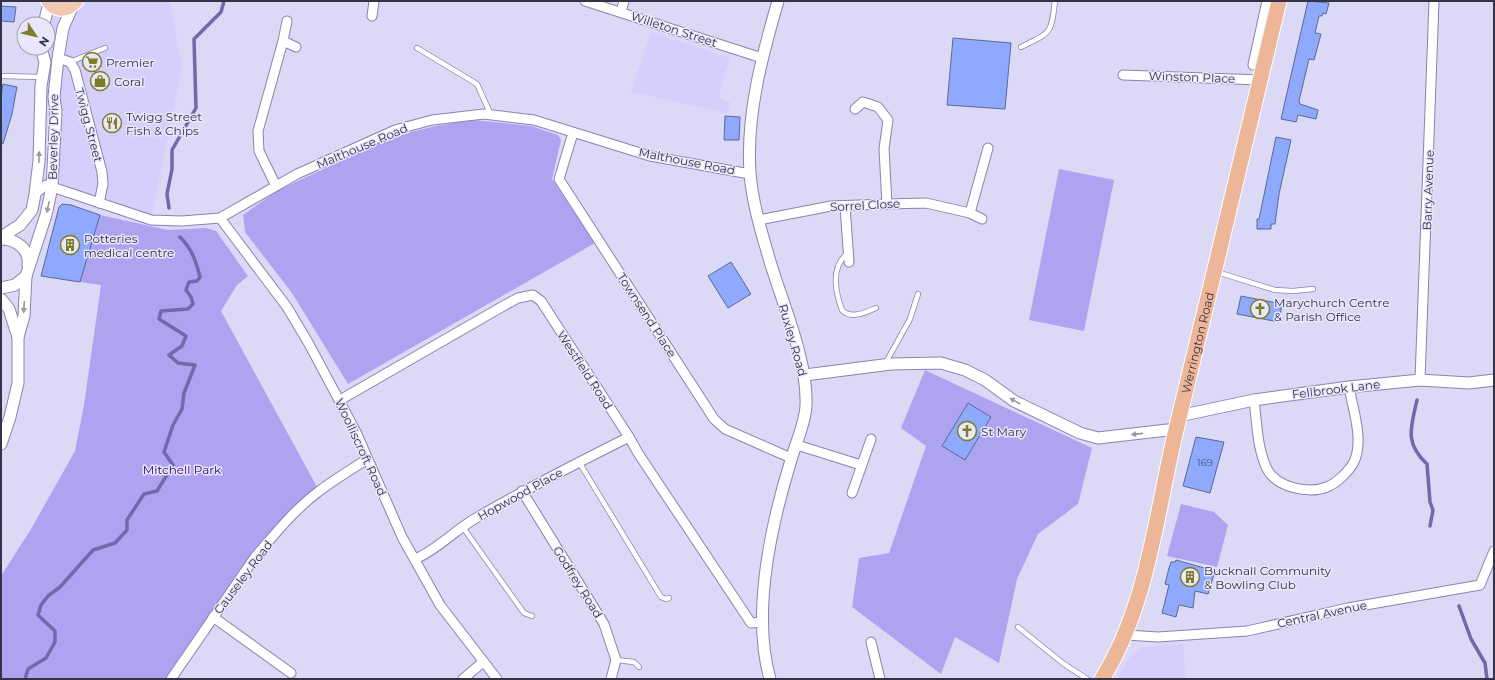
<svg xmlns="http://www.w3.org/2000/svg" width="1495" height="680" font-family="Montserrat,sans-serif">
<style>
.built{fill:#d4cffd}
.green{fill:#aea3f0}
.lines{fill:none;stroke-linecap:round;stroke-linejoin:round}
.stream{stroke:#7268aa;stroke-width:3.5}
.building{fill:#8ea9fe;stroke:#5b6993}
.service-casing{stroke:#8883b1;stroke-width:6}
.minor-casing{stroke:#8883b1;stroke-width:11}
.tertiary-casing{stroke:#8883b1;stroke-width:13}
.primary-casing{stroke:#fff;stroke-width:16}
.trunk-casing{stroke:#fff;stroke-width:17}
.service{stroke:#fff;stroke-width:4.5}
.minor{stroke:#fff;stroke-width:9}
.tertiary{stroke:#fff;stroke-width:11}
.primary{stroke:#f2c8b2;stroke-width:14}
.trunk{stroke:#eeb698;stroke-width:15}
.oneway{fill:#9a98a2}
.labels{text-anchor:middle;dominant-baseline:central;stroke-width:3;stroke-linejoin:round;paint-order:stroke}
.number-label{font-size:10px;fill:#4a5073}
.street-label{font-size:12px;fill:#343245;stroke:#e9e7fc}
.poi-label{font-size:12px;fill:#343245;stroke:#e9e7fc;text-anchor:start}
.park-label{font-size:12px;fill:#2f036f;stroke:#e9e7fc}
</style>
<rect width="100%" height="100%" fill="#dcd9f7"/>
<!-- built -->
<g class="built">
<path d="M46 1H170L182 67 151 220 52 187 43 53V48H48Z"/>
<path d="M651 32 730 58 718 97 730 102 728 113 631 92Z"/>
<path d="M1183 644 1186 679H1117L1131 655 1137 650 1142 647Z"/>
</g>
<!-- green -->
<g class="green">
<path d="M473 120 531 126 558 135 561 140 552 179 595 243 348 384 292 293 245 232 243 215 277 191 391 137 436 126Z"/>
<path d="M1059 169 1114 180 1084 331 1029 320Z"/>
<path d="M100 215 168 230 206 228 216 231 248 276 237 285 221 311 317 487 289 513 168 679H1V576L31 529 75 451 84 405 101 285 80 282Z"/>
<path d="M925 370 1092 448 1078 504 1038 534 1017 579 999 663 955 637 941 674 852 607 859 558 889 553 926 446 901 428Z"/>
<path d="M1181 504 1214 512 1228 525 1217 567 1167 556Z"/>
</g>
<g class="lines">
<!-- stream -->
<g class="stream">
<path d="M169 208 167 194 172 169V150L196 108 194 39 221 12 224 1"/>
<path d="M1417 400C1411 427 1404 443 1427 464L1430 502 1433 510 1430 526"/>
<path d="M1459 606 1471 639 1485 663 1487 679"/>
<path d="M25 679 28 669 46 658 55 642V631L38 615 41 605 48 596 60 587 93 550 115 543 127 530V520L144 494 157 491 173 465 164 452 173 425 182 409 184 393 195 365 178 363 169 355 182 346 186 336 159 319 161 311 188 309 193 304 191 297 186 290 189 282 197 281 200 277C196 261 192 249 180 237"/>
</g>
</g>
<!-- building -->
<g class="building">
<path d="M1308 1 1329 3 1326 14 1323 13 1322 16H1319L1315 33 1321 34 1314 60 1309 59 1299 101 1300 104 1318 110 1316 119 1298 115 1296 122 1281 119Z"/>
<path d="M1 6 16 7 14 22 1 21Z"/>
<path d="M953 38 1011 43 1005 109 947 105Z"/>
<path d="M3 84 17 87 12 114 3 144 1 143V96Z"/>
<path d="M725 116 740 117 739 140H724Z"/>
<path d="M1276 137 1291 140 1279 194 1275 224H1271V229H1257V219H1259Z"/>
<path d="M62 204 71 205 100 215 80 282 41 276 59 207Z"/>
<path d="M731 262 751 294 728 308 708 276Z"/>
<path d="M1241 296 1282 304 1279 322 1237 314Z"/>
<path d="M968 403 991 417 965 460 942 446Z"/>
<path d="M1196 437 1224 442 1210 493 1183 486Z"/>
<path d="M1176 560 1215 571 1208 594 1195 591 1193 608 1179 605 1176 617 1162 613 1169 585 1165 584 1169 568 1171 562H1175Z"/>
</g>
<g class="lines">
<!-- service casing -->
<g class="service-casing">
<g id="service">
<path d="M1021 47C1051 32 1051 35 1055 1"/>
<path d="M417 48 477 84 491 115"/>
<path d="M70 62 105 48"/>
<path d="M1 76 42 77"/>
<path d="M848 253C830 267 835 291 842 310 851 320 866 312 876 308"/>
<path d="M1217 272 1275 290 1293 291 1313 289"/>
<path d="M885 364 910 319 918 294"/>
<path d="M579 462 661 597 666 599 669 598"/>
<path d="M462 526 524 613 532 616"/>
<path d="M1018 627 1064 664 1087 679"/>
<path d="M616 660 634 662 639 667"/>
</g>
</g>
<!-- minor casing -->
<g class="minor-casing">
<g id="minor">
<path d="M585 1 762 58"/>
<path d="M621 12 624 1"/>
<path d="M372 16 374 1"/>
<path d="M283 41 296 47"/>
<path d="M58 58 70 62 75 70 102 172 103 184 99 203"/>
<path d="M1253 65 1267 1"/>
<path d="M1123 75 1261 80"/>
<path d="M855 109 863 102 878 107 888 120 884 149 887 204"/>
<path d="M573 133 559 179 714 419 725 429 791 458"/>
<path d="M276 186 259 151 258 131 283 41 287 21"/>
<path d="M35 194 46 185 151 220 182 221 220 218 297 174 395 130 432 120 484 114 534 120 650 156 750 174"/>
<path d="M845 206 849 262"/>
<path d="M970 213 982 219"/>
<path d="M220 218 287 307 309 344 356 432 402 537 440 605 497 679"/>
<path d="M759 220 831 206 887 204 926 203 970 213 988 148"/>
<path d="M1420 380 1434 1"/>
<path d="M340 400 505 305 518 298 533 295 541 301 629 437 638 453 751 623 761 622"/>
<path d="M1254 400C1257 423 1257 448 1267 469 1277 488 1309 494 1327 487 1337 483 1349 471 1354 462 1364 440 1353 410 1349 387"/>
<path d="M797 445 861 465"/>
<path d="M522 491 604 624 616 660 611 679"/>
<path d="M852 493 871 439"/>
<path d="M415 559C437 550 455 530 476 518 526 489 577 463 629 437"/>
<path d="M213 617 291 673"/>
<path d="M1126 635 1158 637 1247 631 1348 608 1480 585 1494 551"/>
<path d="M871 642 880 679"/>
<path d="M171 679 255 557C275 534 294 510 318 492 333 480 351 470 367 459"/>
<path d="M463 679 483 662"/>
</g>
</g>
<!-- tertiary casing -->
<g class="tertiary-casing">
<g id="tertiary">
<path d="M44 24 49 3"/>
<path d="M1 237 20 225 32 210 35 194 39 161 41 86 45 62 41 48"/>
<path d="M1 239C16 239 30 249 28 265"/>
<path d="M1 288 15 285 26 276 46 215 52 187 56 111 54 97 58 58 63 28 74 3"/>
<path d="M1 299 9 309 18 337"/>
<path d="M805 375 891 364 941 363 965 370 985 380 1014 401 1080 433 1098 438 1176 429"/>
<path d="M1179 416 1254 400 1349 387 1420 380 1469 383 1494 380"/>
<path d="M1 444 10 417 18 383V337L24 316 26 276"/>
<path d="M770 679C751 612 771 525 791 460 796 442 805 424 806 406 808 360 782 303 769 258 761 231 752 201 750 173 746 115 762 56 778 1"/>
</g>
</g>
<!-- primary casing -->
<g class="primary-casing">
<path id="primary" d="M48 1C56 12 68 11 76 1"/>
</g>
<!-- trunk casing -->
<g class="trunk-casing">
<g id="trunk">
<path id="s1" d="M1102 679C1148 605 1156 514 1176 430 1210 287 1246 144 1279 1"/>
</g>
</g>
<!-- service -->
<use href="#service" class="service"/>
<!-- minor -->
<use href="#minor" class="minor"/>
<!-- tertiary -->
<use href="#tertiary" class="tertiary"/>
<!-- primary -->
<use href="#primary" class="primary"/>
<!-- trunk -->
<use href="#trunk" class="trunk"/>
</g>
<!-- one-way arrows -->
<defs><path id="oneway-solid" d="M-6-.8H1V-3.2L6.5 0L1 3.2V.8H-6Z"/></defs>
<g class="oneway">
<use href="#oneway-solid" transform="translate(39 157) rotate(-88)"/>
<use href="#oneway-solid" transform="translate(48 207) rotate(102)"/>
<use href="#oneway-solid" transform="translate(24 307) rotate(94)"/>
<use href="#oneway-solid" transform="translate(1015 401) rotate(-150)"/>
<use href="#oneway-solid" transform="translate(1137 434) rotate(174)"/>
</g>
<!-- icons -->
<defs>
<g id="supermarket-ring" transform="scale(1)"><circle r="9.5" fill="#e9e7fc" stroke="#7e7e27" stroke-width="1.5"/><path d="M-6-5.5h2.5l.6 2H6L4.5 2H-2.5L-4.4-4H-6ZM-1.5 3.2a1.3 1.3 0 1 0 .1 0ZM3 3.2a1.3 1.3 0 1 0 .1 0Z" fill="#7e7e27"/></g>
<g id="shop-ring" transform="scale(1)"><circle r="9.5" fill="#e9e7fc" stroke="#7e7e27" stroke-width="1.5"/><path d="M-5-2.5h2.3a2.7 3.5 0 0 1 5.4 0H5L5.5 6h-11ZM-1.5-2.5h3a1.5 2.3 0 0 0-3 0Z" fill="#7e7e27"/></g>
<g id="restaurant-ring" transform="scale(1)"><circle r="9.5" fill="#e9e7fc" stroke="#7e7e27" stroke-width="1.5"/><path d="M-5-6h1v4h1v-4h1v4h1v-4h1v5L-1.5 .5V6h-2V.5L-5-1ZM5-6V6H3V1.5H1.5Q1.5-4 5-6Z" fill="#7e7e27"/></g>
<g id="building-ring" transform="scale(1)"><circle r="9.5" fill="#e9e7fc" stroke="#7e7e27" stroke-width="1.5"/><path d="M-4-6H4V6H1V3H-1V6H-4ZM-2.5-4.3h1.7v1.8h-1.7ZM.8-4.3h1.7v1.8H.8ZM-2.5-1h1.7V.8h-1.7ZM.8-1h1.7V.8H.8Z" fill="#7e7e27"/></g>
<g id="church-ring" transform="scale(1)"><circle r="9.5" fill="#e9e7fc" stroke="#7e7e27" stroke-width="1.5"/><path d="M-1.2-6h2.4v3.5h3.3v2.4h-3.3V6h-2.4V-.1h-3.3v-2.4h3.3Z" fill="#7e7e27"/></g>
</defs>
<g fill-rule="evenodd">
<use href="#supermarket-ring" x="92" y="62"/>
<use href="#shop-ring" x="100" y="81"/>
<use href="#restaurant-ring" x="112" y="123"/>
<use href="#building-ring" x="70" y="245"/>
<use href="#church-ring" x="1260" y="309"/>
<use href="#church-ring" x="967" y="431"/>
<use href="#building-ring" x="1190" y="577"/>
</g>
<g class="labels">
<!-- number labels -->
<g class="number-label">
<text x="1205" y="462">169</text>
</g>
<!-- street labels -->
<g class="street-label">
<text transform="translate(674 29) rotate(18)">Willeton Street</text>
<text transform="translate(1192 77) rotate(2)">Winston Place</text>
<text transform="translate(89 125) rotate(75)">Twigg Street</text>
<text transform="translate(53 137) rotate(-89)">Beverley Drive</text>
<text transform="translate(362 146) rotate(-23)">Malthouse Road</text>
<text transform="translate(687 161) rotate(11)">Malthouse Road</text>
<text transform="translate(1428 190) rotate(-88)">Barry Avenue</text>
<text transform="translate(865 205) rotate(-3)">Sorrel Close</text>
<text transform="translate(647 315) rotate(57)">Townsend Place</text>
<text transform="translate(793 340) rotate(74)">Ruxley Road</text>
<text stroke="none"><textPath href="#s1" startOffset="351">Werrington Road</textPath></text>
<text transform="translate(585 370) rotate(57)">Westfield Road</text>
<text transform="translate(1336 389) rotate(-7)">Fellbrook Lane</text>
<text transform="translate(361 447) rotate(65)">Woolliscroft Road</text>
<text transform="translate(520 494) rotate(-29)">Hopwood Place</text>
<text transform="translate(243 577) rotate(-53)">Causeley Road</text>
<text transform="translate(578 582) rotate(58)">Godfrey Road</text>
<text transform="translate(1322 614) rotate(-12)">Central Avenue</text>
</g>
<!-- poi labels -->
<g class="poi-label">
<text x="106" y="62">Premier</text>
<text x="114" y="81">Coral</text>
<text x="126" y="116">Twigg Street<tspan x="126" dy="14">Fish &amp; Chips</tspan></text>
<text x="84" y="238">Potteries<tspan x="84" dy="14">medical centre</tspan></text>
<text x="1274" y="302">Marychurch Centre<tspan x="1274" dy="14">&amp; Parish Office</tspan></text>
<text x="981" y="431">St Mary</text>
<text x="1204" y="570">Bucknall Community<tspan x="1204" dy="14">&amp; Bowling Club</tspan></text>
</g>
<!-- park labels -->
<g class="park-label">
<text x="182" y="469">Mitchell Park</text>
</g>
</g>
<!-- border -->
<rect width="1495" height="680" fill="none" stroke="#343245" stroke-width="4"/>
<!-- north arrow -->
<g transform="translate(36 36) rotate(125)"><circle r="19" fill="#e9e7fc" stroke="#a19fb3"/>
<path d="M0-3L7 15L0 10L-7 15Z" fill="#7e7e27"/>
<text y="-6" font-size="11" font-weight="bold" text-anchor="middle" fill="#343245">N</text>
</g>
</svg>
